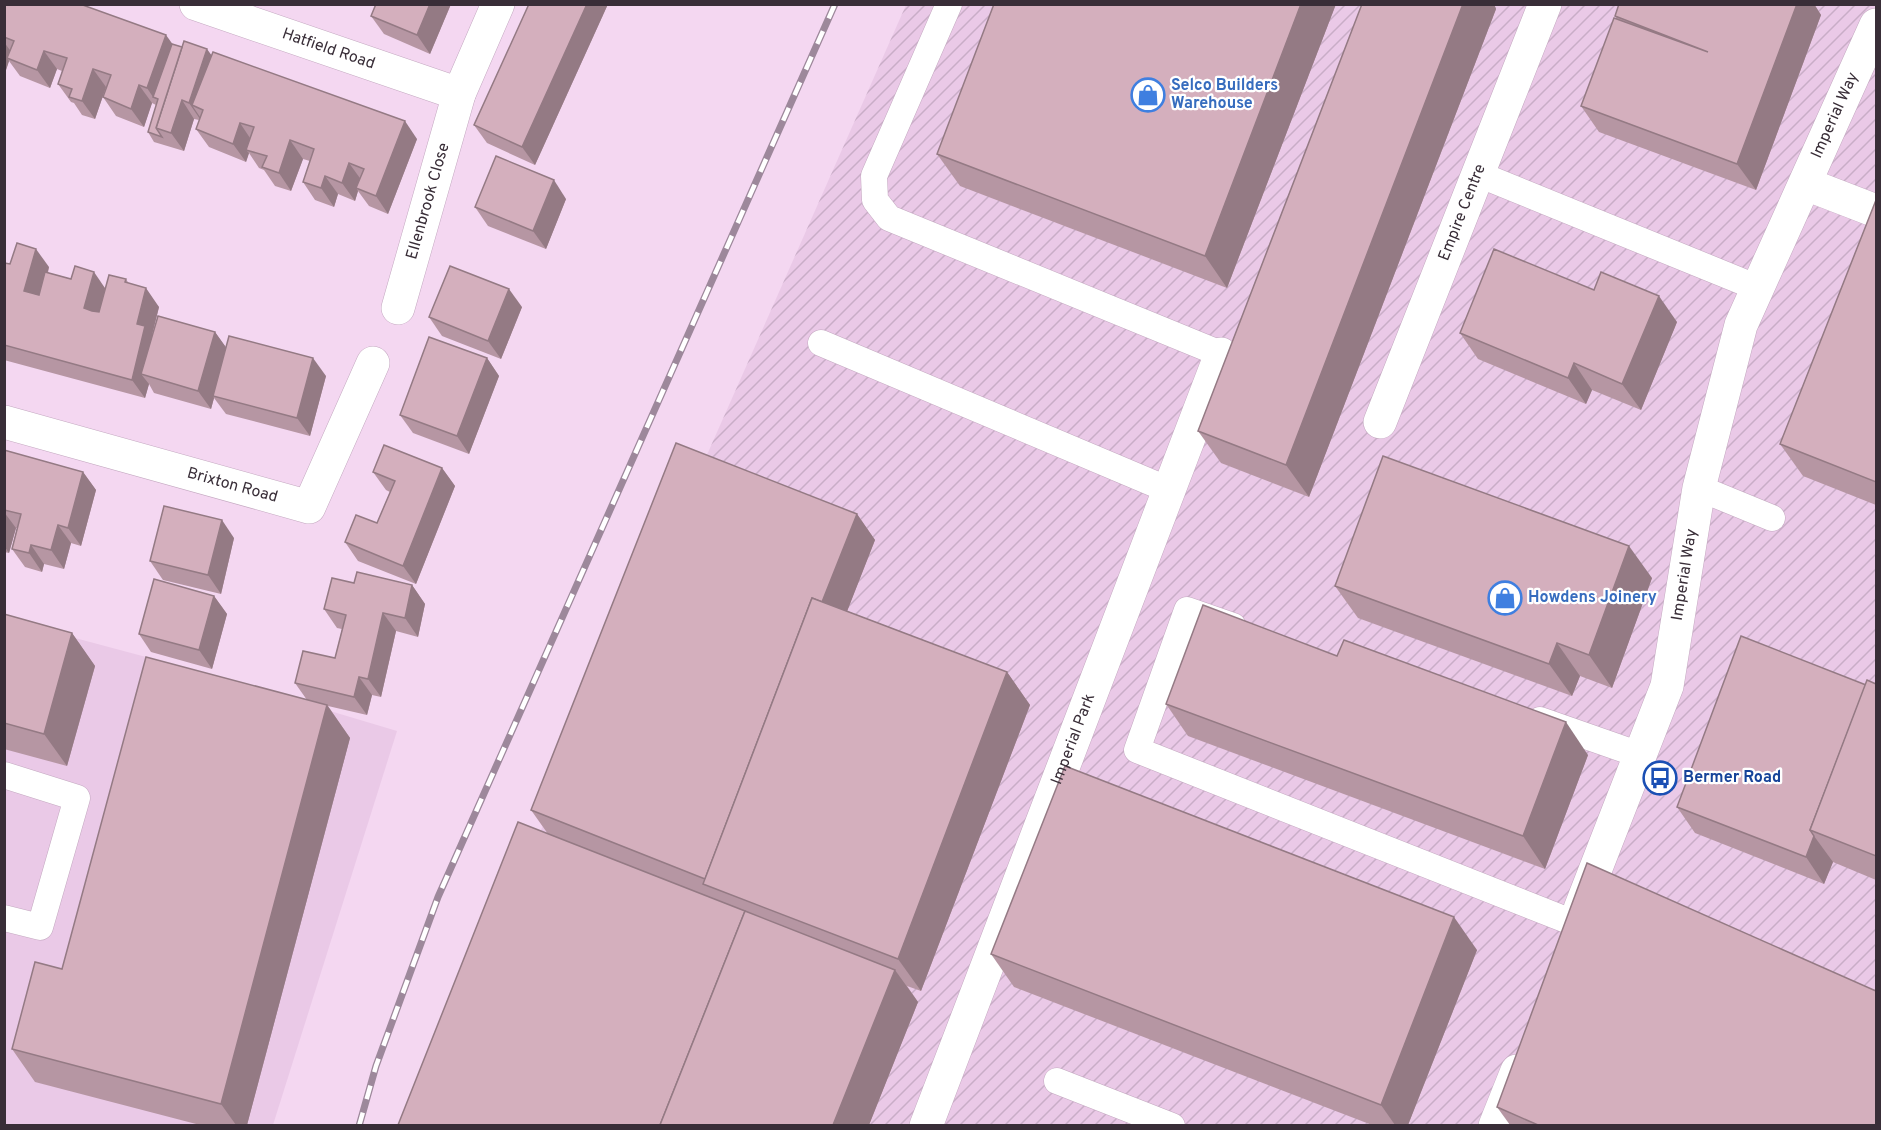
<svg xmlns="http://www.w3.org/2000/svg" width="1881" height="1130" font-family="Overpass,sans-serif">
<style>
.built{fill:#eac9e7}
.industrial{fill:url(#industrial-furrows)}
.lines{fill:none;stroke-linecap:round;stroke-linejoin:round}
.lane-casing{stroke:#c4a9c1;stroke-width:27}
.street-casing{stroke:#c4a9c1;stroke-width:34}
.lane{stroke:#fff;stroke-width:26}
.street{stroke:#fff;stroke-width:33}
.rail-casing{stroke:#9d889b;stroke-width:7}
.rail{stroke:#fff;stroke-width:4.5;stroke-dasharray:14;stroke-linecap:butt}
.wall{fill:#b696a3}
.shaded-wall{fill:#947a84}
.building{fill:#d4afbd;stroke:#947a84;stroke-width:1.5}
.labels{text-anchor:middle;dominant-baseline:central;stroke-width:4.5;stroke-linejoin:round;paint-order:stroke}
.street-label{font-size:16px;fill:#392e38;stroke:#fff}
.shop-label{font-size:16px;font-weight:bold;fill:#366cbe;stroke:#fff;text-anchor:start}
.transit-label{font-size:16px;font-weight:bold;fill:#164399;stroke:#fff;text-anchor:start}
</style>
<defs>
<pattern id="industrial-furrows" width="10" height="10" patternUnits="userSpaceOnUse" patternTransform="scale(1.5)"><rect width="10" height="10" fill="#eac9e7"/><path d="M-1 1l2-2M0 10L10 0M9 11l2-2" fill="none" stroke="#c9adc7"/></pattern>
</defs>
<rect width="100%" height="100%" fill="#f4d7f1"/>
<!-- built -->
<path class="built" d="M4 619 176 665 397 731 273 1125H5Z"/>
<!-- industrial -->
<path class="industrial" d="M906 5H1876V1125L410 1126Z"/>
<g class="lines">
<!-- lane casing -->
<g class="lane-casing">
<g id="lane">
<path d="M949 4 874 176 875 200 889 218 1221 354"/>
<path d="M1478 174 1758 288"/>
<path d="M821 343 1169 490"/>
<path d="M1699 488 1772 518"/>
<path d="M1233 626 1187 610 1137 750 1574 923"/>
<path d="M1540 720 1640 755"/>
<path d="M4 775 77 798 40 927 4 918"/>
<path d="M1057 1081 1172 1126"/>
</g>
</g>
<!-- street casing -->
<g class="street-casing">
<g id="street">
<path id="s1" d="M196 4 459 94"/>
<path d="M1806 184 1876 211"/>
<path id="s2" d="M398 308 459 94 498 4"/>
<path id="s3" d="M4 422 309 507 373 363"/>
<path id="s4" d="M1380 422 1545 4"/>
<path id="s5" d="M1580 909 1667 686 1699 488 1741 325 1876 25"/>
<path id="s6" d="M926 1126 1221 354"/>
<path d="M1495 1126 1517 1071"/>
</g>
</g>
<!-- lane -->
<use href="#lane" class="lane"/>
<!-- street -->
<use href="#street" class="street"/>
<!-- rail casing -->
<g class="rail-casing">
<path id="rail" d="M359 1126 376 1066 438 897 835 4"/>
</g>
<!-- rail -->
<use href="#rail" class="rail"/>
</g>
<!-- wall -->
<g class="wall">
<path d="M4 4 172 44 212 55 417 139 388 214 369 206 358 191 355 201 338 194 334 207 315 200 303 182 310 161 303 159 291 191 275 186 264 170 259 168 249 153 246 162 209 147 196 129 199 120 194 119 184 151 154 142 148 132 156 105 152 103 144 127 116 116 103 97 106 87 95 119 82 115 74 103 71 102 58 84 62 71 57 69 50 88 20 76 9 61 6 70 4 69Z"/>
<path d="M376 4H451L430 54 384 34 371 16Z"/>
<path d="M529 4H608L535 165 487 143 474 125Z"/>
<path d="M1336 4 1227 288 960 186 937 154Z"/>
<path d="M1362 4H1494L1496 9 1309 497 1221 463 1198 431Z"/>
<path d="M1619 4H1814L1821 15 1756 190 1599 132 1581 106 1617 19 1615 16Z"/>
<path d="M566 199 546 249 488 226 475 207Z"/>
<path d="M1876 200V505L1803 476 1780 444Z"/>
<path d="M4 263 10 264 49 267 48 273 105 288 126 279 129 284 159 307 152 335V336L215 332 226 348 326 376 310 436 226 414 214 398 211 409 154 393 149 384 145 398 4 360Z"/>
<path d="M1594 290 1677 322 1641 410 1592 390 1586 404 1478 359 1460 333Z"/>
<path d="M522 307 501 359 442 336 429 317Z"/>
<path d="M487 358 499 376 469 454 413 433 400 415Z"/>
<path d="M4 450 83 472 96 490 81 546 71 543 64 569 44 564 42 572 25 567 12 549 17 528H16L9 553 4 552Z"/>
<path d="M442 468 455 486 416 584 358 561 345 542 377 523 390 492 386 490 373 472Z"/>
<path d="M857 514 875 540 847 611 1007 672 1030 705 921 991 907 986 918 1002 869 1125H398L548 834 531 810Z"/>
<path d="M234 538 221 594 163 580 150 561Z"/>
<path d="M1652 578 1612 688 1580 676 1572 696 1358 618 1335 586Z"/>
<path d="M354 583 412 585 425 604 418 637 396 631 381 697 372 695 367 715 328 706 350 738 247 1125H200L35 1082 12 1049 62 969 307 700 295 683 335 658 342 629 337 628 324 609Z"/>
<path d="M214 596 227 614 212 669 151 652 139 634Z"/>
<path d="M4 614 72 633 95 666 67 766 4 749Z"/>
<path d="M1876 684V880L1833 862 1824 884 1695 833 1677 807 1866 685Z"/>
<path d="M1166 704 1588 755 1545 869 1188 736Z"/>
<path d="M1477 950 1408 1125H1372L1014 987 991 954Z"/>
<path d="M1497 1107 1876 1125H1510Z"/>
</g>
<!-- shaded-wall -->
<g class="shaded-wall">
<path d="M430 4H451L430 54 417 35Z"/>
<path d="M587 4H608L535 165 522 147Z"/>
<path d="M1301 4H1336L1227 288 1205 256Z"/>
<path d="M1463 4H1494L1496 9 1309 497 1286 465Z"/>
<path d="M1797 4H1814L1821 15 1756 190 1737 164Z"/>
<path d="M166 35 179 53 158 99 153 97 147 88Z"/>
<path d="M4 42 12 53 7 58 9 61 6 70 4 68Z"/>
<path d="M191 49 182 100 194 119 184 151 171 133Z"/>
<path d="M207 49 220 67 203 110 192 105 202 120V122L189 103Z"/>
<path d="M44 51 57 69 50 88 37 70Z"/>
<path d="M93 69 106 87 95 119 82 101Z"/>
<path d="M139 85 152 103 144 127 131 109Z"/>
<path d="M405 121 417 139 388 214 376 196Z"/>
<path d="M240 123 252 141 246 150 249 153 246 162 233 144Z"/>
<path d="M290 140 303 159 291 191 279 173Z"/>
<path d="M349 163 362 181 356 188 358 191 355 201 342 183Z"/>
<path d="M325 176 338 194 334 207 321 188Z"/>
<path d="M554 180 566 199 546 249 533 231Z"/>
<path d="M36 249 49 267 37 309 24 291Z"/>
<path d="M94 272 107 291 97 326 84 308Z"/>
<path d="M146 288 159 307 152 335 158 344 141 374 149 384 145 398 132 380 137 324Z"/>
<path d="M509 289 522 307 501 359 488 341Z"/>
<path d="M1659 296 1677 322 1641 410 1622 384Z"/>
<path d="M215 332 228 350 213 396 214 398 211 409 198 391Z"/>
<path d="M313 358 326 376 310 436 297 418Z"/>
<path d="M487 358 499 376 469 454 457 436Z"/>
<path d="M1574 363 1592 390 1586 404 1568 378Z"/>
<path d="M442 468 455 486 416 584 403 566Z"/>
<path d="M83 472 96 490 81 546 68 528Z"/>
<path d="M4 512 16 528 9 553 4 546Z"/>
<path d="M857 514 875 540 839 632 820 606Z"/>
<path d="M222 520 234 538 221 594 208 575Z"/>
<path d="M58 525 71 543 64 569 51 550Z"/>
<path d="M31 545 44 564 42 572 29 553Z"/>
<path d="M1629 546 1652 578 1612 688 1589 655Z"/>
<path d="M412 585 425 604 418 637 405 618Z"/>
<path d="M214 596 227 614 212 669 199 650Z"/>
<path d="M383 613 396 631 381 697 368 679Z"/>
<path d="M72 633 95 666 67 766 44 734Z"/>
<path d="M1557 643 1580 676 1572 696 1549 664Z"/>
<path d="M1007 672 1030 705 921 991 898 959Z"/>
<path d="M359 677 372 695 367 715 354 697Z"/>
<path d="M327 705 350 738 247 1125H236L221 1104Z"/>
<path d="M1566 722 1588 755 1545 869 1523 836Z"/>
<path d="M1814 836 1833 862 1824 884 1806 857Z"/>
<path d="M1454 917 1477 950 1408 1125H1395L1381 1105Z"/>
<path d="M895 970 918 1002 869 1125H833Z"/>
</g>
<!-- building -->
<g class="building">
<path d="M4 4H80L166 35 147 88 139 85 131 109 103 97 111 75 93 69 82 101 69 97 72 89 58 84 67 58 44 51 37 70 7 58 14 41 4 37Z"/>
<path d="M376 4H430L417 35 371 16Z"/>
<path d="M529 4H587L522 147 474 125Z"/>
<path d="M994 4H1301L1205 256 937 154Z"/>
<path d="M1362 4H1463L1286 465 1198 431Z"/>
<path d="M1619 4H1797L1737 164 1581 106 1614 18 1708 52 1615 16Z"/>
<path d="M184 41 207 49 189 103 182 100 171 133 156 128Z"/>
<path d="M172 44 182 47 156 128 162 137 148 132 158 99 153 97Z"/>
<path d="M213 52 405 121 376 196 356 188 364 169 349 163 342 183 325 176 321 188 303 182 314 149 290 140 279 173 262 167 267 156 246 150 254 127 240 123 233 144 196 129 203 110 192 105Z"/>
<path d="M496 156 554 180 533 231 475 207Z"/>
<path d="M1876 200V482L1780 444Z"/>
<path d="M17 243 36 249 24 291 39 295 45 272 71 279 75 266 94 272 84 308 92 311 99 312 109 275 126 279 125 282 146 288 137 324 145 326 132 380 4 345V263L10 264Z"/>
<path d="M1494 249 1594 290 1601 272 1659 296 1622 384 1574 363 1568 378 1460 333Z"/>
<path d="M450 266 509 289 488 341 429 317Z"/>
<path d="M158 316 215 332 198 391 141 374Z"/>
<path d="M229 336 313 358 297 418 213 396Z"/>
<path d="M429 337 487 358 457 436 400 415Z"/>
<path d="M676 443 857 514 822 602 812 598 705 879 531 810Z"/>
<path d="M384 445 442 468 403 566 345 542 356 515 377 523 395 481 373 472Z"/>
<path d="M4 450 83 472 68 528 58 525 51 550 31 545 29 553 12 549 21 514 4 510Z"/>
<path d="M1383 456 1629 546 1589 655 1557 643 1549 664 1335 586Z"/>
<path d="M164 506 222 520 208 575 150 561Z"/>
<path d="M357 572 412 585 405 618 383 613 368 679 359 677 354 697 295 683 303 651 335 658 346 615 324 609 332 578 354 583Z"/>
<path d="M154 579 214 596 199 650 139 634Z"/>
<path d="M812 598 1007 672 898 959 703 884Z"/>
<path d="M1203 605 1337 656 1344 640 1566 722 1523 836 1166 704Z"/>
<path d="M4 614 72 633 44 734 4 723Z"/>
<path d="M1741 636 1866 685 1810 830 1814 836 1806 857 1677 807Z"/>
<path d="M146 657 327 705 221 1104 12 1049 35 962 62 969Z"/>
<path d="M1867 680 1876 684V856L1810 830Z"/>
<path d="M1065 766 1454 917 1381 1105 991 954Z"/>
<path d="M518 822 745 911 660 1125H398Z"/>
<path d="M1587 863 1876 991V1125H1538L1497 1107Z"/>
<path d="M745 911 895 970 833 1125H660Z"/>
</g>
<!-- icons -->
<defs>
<g id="shop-ring" transform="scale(1.725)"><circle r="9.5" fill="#fff" stroke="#3f7fe0" stroke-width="1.5"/><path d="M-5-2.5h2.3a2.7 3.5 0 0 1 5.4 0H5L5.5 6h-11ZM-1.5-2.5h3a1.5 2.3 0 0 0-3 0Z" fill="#3f7fe0"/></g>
<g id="bus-ring" transform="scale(1.725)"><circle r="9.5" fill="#fff" stroke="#1a4fb4" stroke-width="1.5"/><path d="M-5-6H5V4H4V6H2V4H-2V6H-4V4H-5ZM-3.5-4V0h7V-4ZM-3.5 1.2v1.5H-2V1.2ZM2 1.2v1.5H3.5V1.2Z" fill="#1a4fb4"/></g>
</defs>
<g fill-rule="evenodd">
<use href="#shop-ring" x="1148" y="95"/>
<use href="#shop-ring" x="1505" y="598"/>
<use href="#bus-ring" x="1660" y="778"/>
</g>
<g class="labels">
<!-- street labels -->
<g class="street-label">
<text stroke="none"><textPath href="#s1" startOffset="140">Hatfield Road</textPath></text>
<text stroke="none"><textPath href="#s5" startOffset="838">Imperial Way</textPath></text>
<text stroke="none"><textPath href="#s2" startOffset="111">Ellenbrook Close</textPath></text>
<text stroke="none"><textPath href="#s4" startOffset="225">Empire Centre</textPath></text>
<text stroke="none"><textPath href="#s3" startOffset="237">Brixton Road</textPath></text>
<text stroke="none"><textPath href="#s5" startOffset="352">Imperial Way</textPath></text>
<text stroke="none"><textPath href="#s6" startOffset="414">Imperial Park</textPath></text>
</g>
<!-- shop labels -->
<g class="shop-label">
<text x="1171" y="86">Selco Builders<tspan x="1171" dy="18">Warehouse</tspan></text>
<text x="1528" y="598">Howdens Joinery</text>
</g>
<!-- transit labels -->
<g class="transit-label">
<text x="1683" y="778">Bermer Road</text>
</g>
</g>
<!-- border -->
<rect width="1881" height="1130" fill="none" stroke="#392e38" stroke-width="12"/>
</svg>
